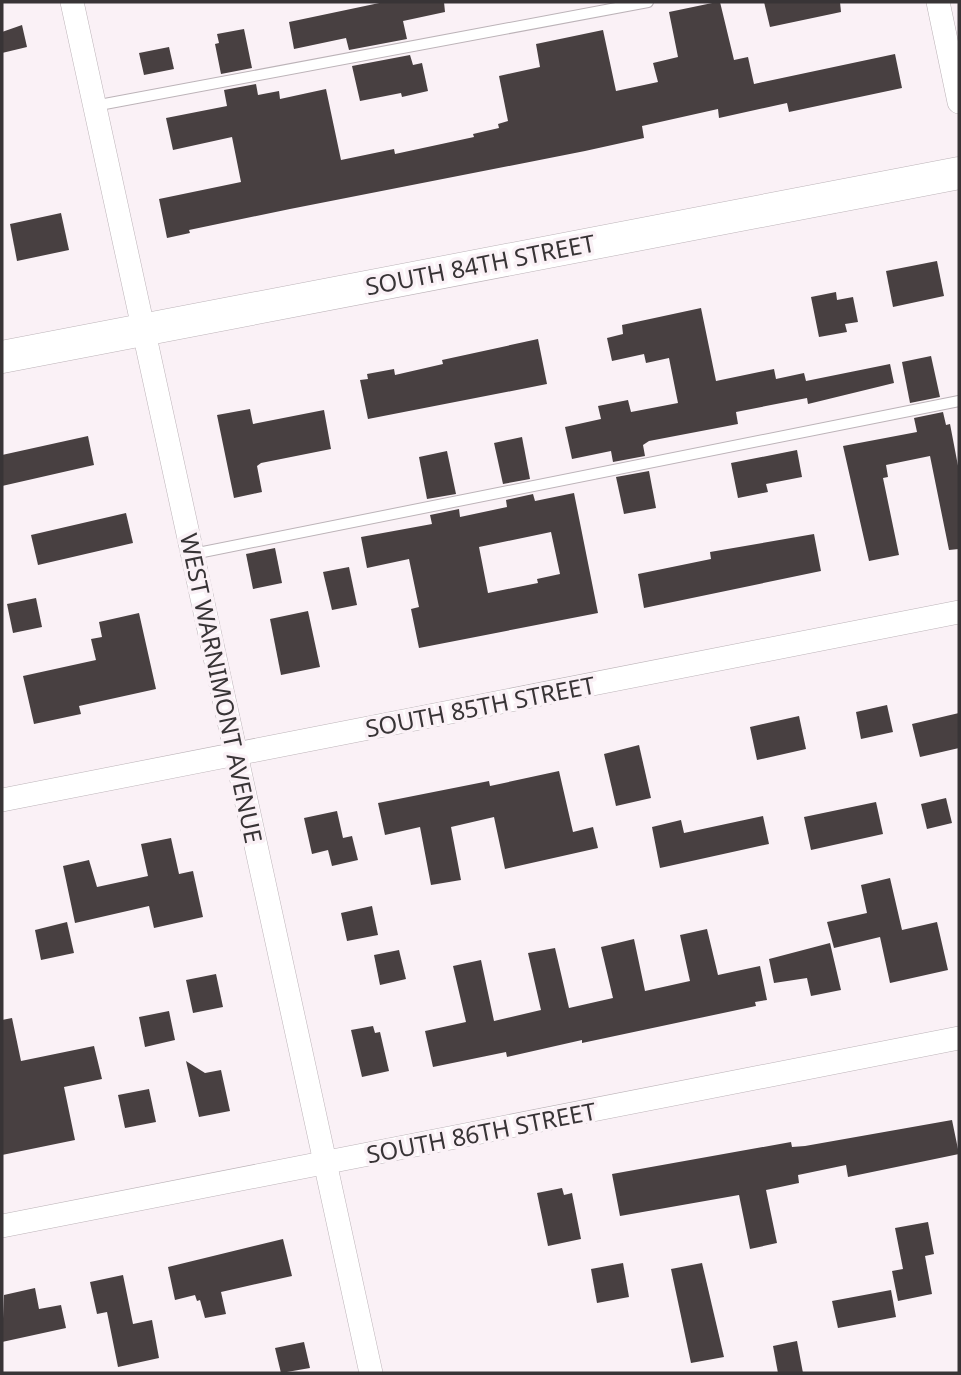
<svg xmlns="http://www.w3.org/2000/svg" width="961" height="1375" font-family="'Noto Sans',sans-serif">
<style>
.building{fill:#484041;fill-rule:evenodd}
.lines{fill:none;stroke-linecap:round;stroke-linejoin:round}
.lane-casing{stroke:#bcb3b8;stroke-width:12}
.street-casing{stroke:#bcb3b8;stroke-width:24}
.secondary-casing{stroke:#bcb3b8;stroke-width:33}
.lane{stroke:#fff;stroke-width:10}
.street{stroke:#fff;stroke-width:23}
.secondary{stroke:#fff;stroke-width:32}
.labels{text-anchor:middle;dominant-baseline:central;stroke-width:7;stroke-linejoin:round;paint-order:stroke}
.street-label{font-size:24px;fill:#383436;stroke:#faf1f6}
</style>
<rect width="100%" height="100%" fill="#faf1f6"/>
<!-- building -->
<g class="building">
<path d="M384 2H444L445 12 403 21 407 39 349 50 346 38 294 49 289 22Z"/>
<path d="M717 2H720L734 60 748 57 754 84 895 54 902 88 789 112 787 103 719 118 718 109 642 126 644 138 585 151 290 209 189 230 190 233 167 238 159 199 241 182 232 137 173 150 166 118 227 106 224 90 256 84 258 95 279 91 280 99 326 89 341 160 394 149 395 154 474 137 473 134 499 128 498 124 508 121 499 76 540 67 536 44 603 30 616 91 658 82 653 63 678 57 669 12Z"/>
<path d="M764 2H840L841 12 770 27Z"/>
<path d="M22 25 27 47 2 53V32Z"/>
<path d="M244 29 252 68 221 74 215 44 219 43 217 34Z"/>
<path d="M169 47 174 69 144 75 139 53Z"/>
<path d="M410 55 413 65 422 63 428 91 402 97 401 93 360 101 352 66Z"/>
<path d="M61 213 69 250 17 261 10 224Z"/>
<path d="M937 261 944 296 893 307 886 271Z"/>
<path d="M836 292 837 300 853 297 858 322 845 324 847 332 819 337 811 297Z"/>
<path d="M701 308 716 381 774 369 776 379 804 373 806 381 890 364 894 383 808 404 807 398 736 412 738 424 649 441 643 445 645 456 613 462 611 451 572 459 565 427 601 419 598 406 628 400 631 412 678 403 669 358 646 363 644 354 612 361 607 338 623 334 622 325Z"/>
<path d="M538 339 547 384 368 419 360 380 368 379 367 374 394 369 395 375 443 364 442 360Z"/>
<path d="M931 356 940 397 910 403 902 362Z"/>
<path d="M250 409 253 424 324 410 331 449 261 463 257 466 262 492 234 498 217 415Z"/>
<path d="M943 412 946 425 950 424 959 471V549L949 550 930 456 886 465 888 477 883 478 899 555 869 561 843 446 917 432 914 418Z"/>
<path d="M88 436 94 465 2 486V455Z"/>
<path d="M522 437 530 479 503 484 494 443Z"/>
<path d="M797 450 802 477 766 484 768 492 738 498 731 463Z"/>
<path d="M447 451 456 494 427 499 419 457Z"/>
<path d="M649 471 656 508 624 514 616 477Z"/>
<path d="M574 493 598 613 419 648 411 609 419 607 409 559 367 568 361 537 432 524 430 515 459 509 460 517 507 507 506 500 533 494 535 501ZM551 532 560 574 537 579 538 583 488 593 479 547Z"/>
<path d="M126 513 133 543 38 565 31 535Z"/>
<path d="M814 534 821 571 644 608 638 574 711 559 710 552Z"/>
<path d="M275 548 282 583 253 589 246 554Z"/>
<path d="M349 567 357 605 332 610 323 572Z"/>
<path d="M36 598 42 627 13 633 7 604Z"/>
<path d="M308 611 320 667 281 675 270 619Z"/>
<path d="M139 613 156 689 79 706 81 714 34 724 23 676 96 660 91 639 102 637 99 622Z"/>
<path d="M887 705 893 732 861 739 856 712Z"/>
<path d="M959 713V748L920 757 912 724Z"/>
<path d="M799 716 806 749 757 760 750 727Z"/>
<path d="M639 745 651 798 616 806 604 754Z"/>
<path d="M559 771 573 832 593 827 598 848 505 869 494 817 451 827 461 880 431 885 420 827 385 835 378 803 489 781 490 786Z"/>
<path d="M946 798 952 823 927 829 921 804Z"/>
<path d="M876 802 883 834 811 850 804 817Z"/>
<path d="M337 811 343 838 352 836 358 860 332 866 328 850 312 854 304 818Z"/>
<path d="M763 816 769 844 660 868 652 827 681 820 684 833Z"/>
<path d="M171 838 179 874 193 871 203 917 154 928 149 906 75 923 63 866 89 860 97 887 148 876 141 844Z"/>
<path d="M890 878 902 930 937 922 948 970 890 983 880 937 834 948 827 922 867 913 861 885Z"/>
<path d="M372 906 378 935 347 941 341 913Z"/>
<path d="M67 922 74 953 41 960 35 930Z"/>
<path d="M707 929 718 975 760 966 767 1000 755 1002 756 1006 582 1043V1040L507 1057 506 1052 433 1067 425 1031 466 1022 453 966 481 960 494 1021 541 1010 528 953 555 948 569 1008 613 998 601 947 634 939 645 991 690 981 680 935Z"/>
<path d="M830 943 841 990 811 996 807 978 774 983 769 959Z"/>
<path d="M399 950 406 979 380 985 374 955Z"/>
<path d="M216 974 223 1007 193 1013 186 980Z"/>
<path d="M169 1011 175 1040 145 1047 139 1017Z"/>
<path d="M12 1018 21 1061 94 1046 102 1079 64 1087 75 1140 2 1155V1020Z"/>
<path d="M373 1026 375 1033 380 1032 389 1071 362 1077 351 1030Z"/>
<path d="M186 1061 205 1073 221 1070 230 1111 199 1117Z"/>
<path d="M149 1089 156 1122 125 1128 118 1095Z"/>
<path d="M952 1120 959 1154 848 1177 846 1165 798 1175 799 1183 766 1190 777 1243 750 1249 739 1195 620 1216 612 1174 791 1142 792 1147 805 1146Z"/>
<path d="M562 1188 564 1195 572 1193 581 1239 548 1246 537 1193Z"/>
<path d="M928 1222 934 1254 925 1256 932 1294 898 1301 892 1271 903 1269 895 1228Z"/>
<path d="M283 1239 292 1276 221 1292 226 1314 205 1318 200 1300 197 1301 195 1295 175 1300 168 1267Z"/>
<path d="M623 1263 629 1297 597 1303 591 1269Z"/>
<path d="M702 1263 724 1357 691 1363 671 1269Z"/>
<path d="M123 1275 133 1324 152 1320 159 1358 118 1367 107 1312 97 1314 90 1282Z"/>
<path d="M35 1288 39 1309 61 1305 66 1328 2 1342 4 1295Z"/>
<path d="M891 1290 896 1317 838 1328 832 1301Z"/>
<path d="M797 1341 803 1373H778L773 1346Z"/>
<path d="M304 1342 310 1368 281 1373 275 1348Z"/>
</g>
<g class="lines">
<!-- lane casing -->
<g class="lane-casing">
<g id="lane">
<path d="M94 106 648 2"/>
<path d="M193 554 959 401"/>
</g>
</g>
<!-- street casing -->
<g class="street-casing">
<g id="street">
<path d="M72 2 371 1373"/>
<path d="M938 2 959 102"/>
<path d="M2 800 959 612"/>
<path d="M2 1226 959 1038"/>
</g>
</g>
<!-- secondary casing -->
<g class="secondary-casing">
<path id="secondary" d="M2 357 959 173"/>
</g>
<!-- lane -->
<use href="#lane" class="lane"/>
<!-- street -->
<use href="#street" class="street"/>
<!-- secondary -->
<use href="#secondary" class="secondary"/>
</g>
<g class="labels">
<!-- street labels -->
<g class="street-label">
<text transform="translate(480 264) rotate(-11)">SOUTH 84TH STREET</text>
<text transform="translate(222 688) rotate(78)">WEST WARNIMONT AVENUE</text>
<text transform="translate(480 706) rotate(-11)">SOUTH 85TH STREET</text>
<text transform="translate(481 1132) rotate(-11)">SOUTH 86TH STREET</text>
</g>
</g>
<!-- border -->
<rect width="961" height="1375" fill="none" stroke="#383436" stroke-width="7"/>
</svg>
